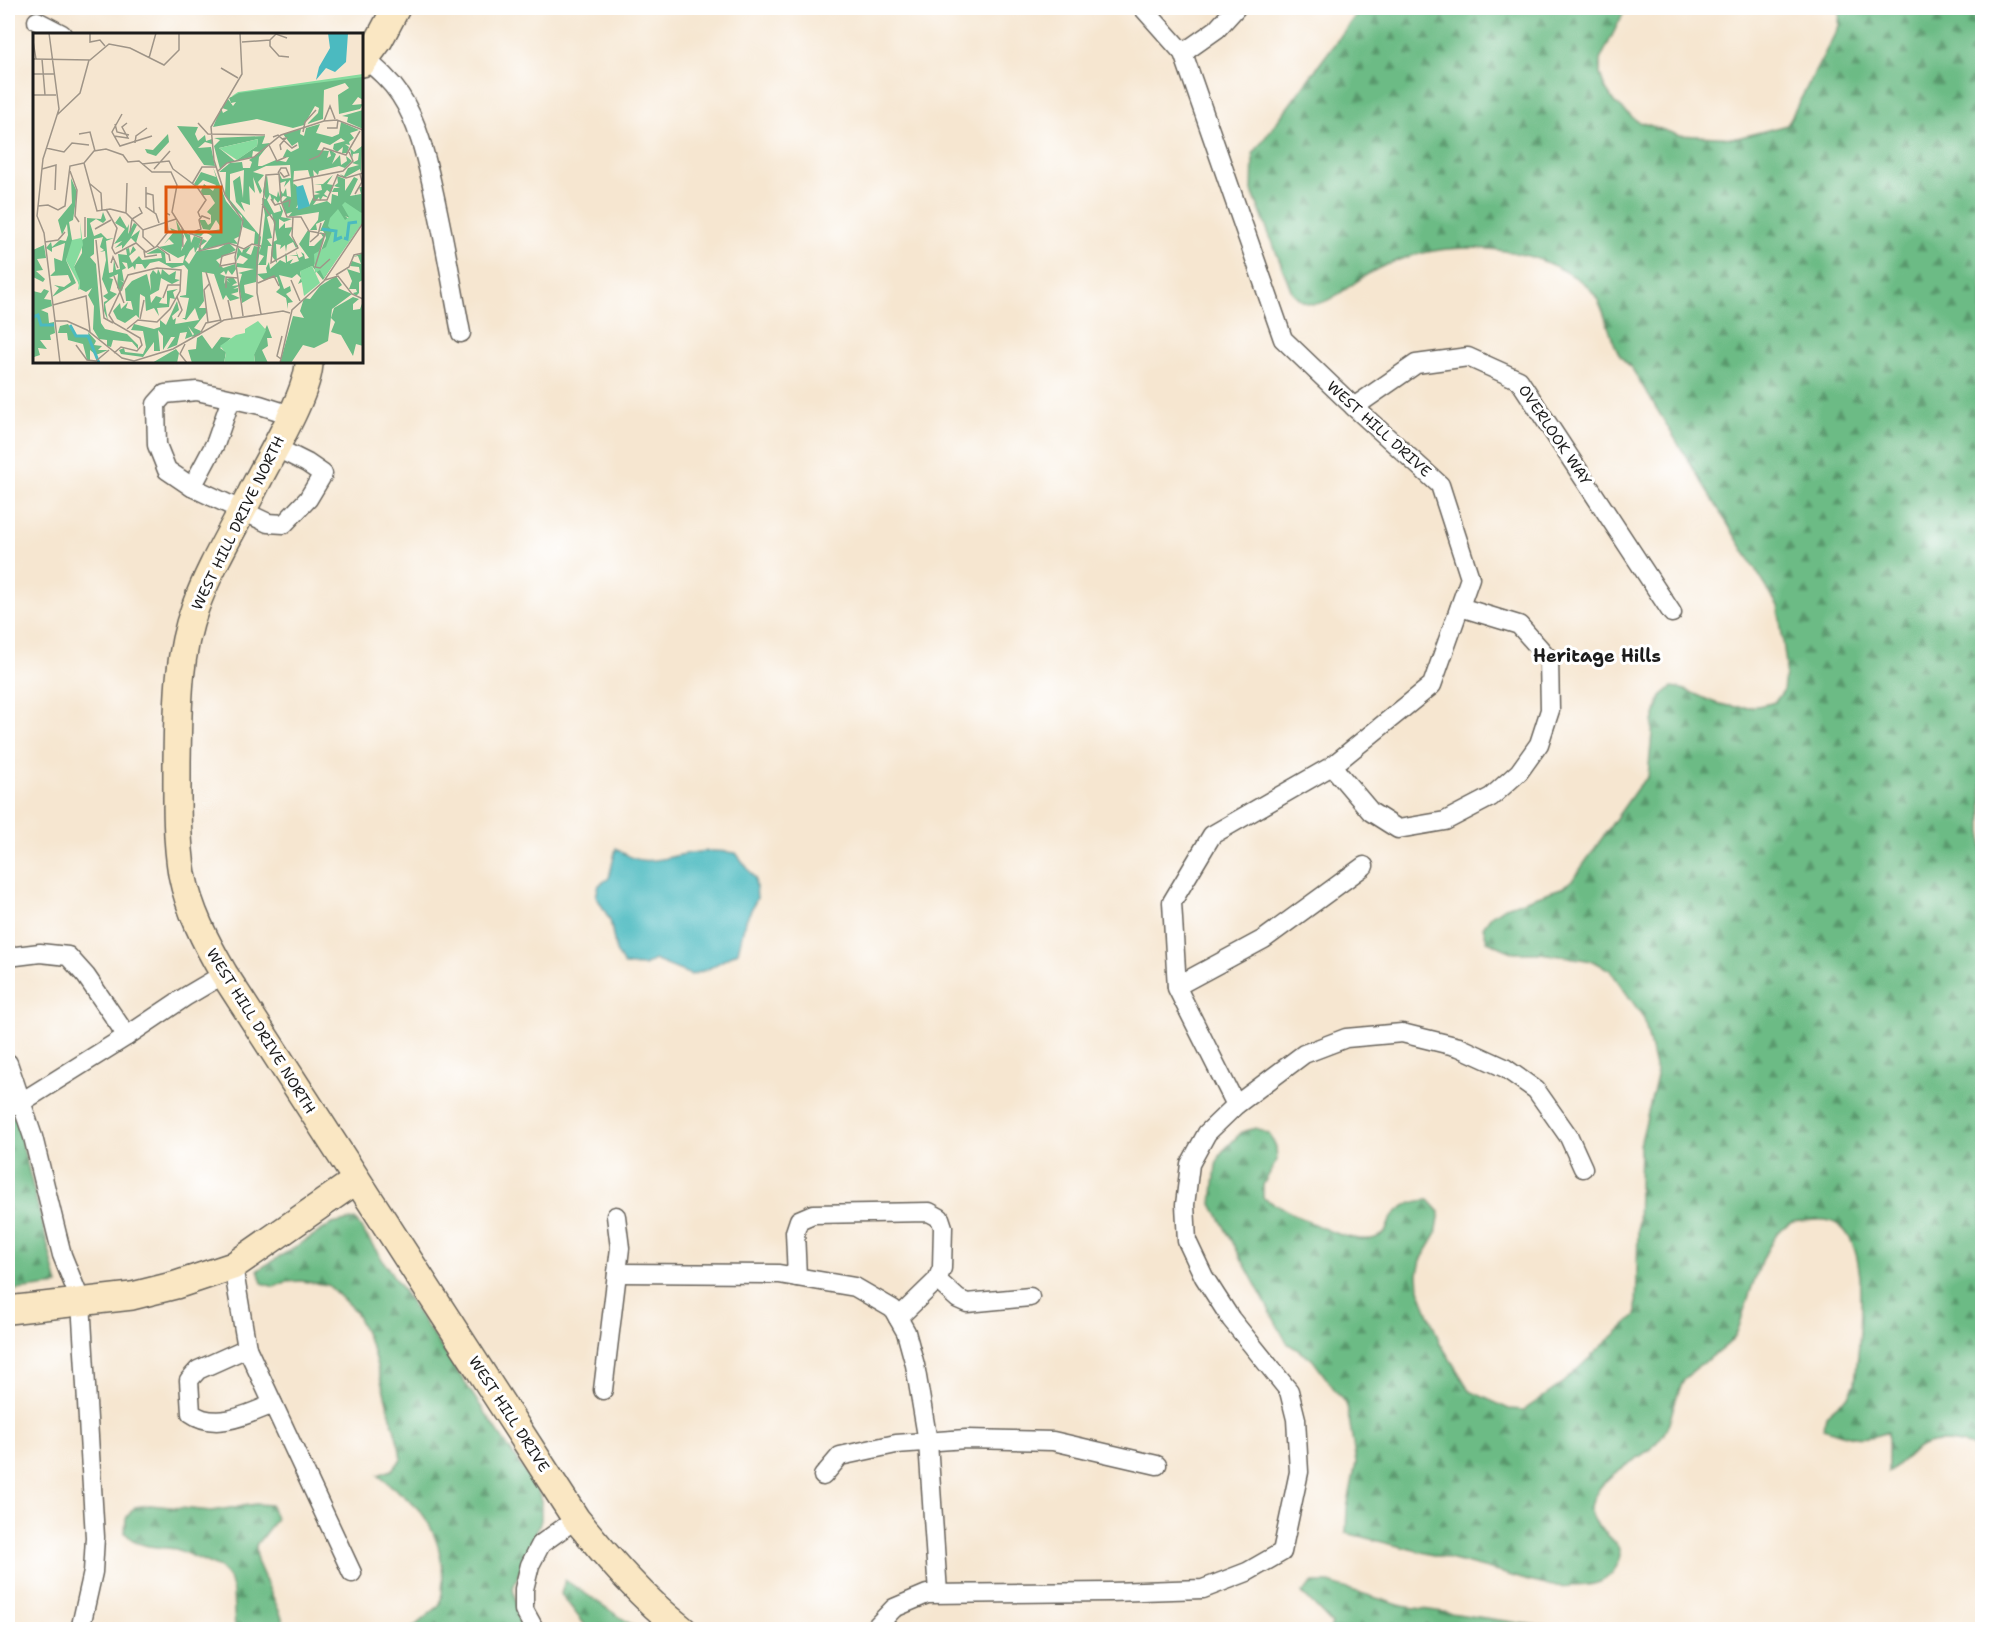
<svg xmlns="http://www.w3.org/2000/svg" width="1990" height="1637" font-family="'Shantell Sans',sans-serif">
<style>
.forest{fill:url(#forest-firs);stroke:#446c50;stroke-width:1.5}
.water{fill:#4bbac0;stroke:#346b6e;stroke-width:1.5}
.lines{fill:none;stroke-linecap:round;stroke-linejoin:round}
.street-casing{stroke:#68635b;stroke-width:21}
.secondary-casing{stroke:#68635b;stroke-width:30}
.street{stroke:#fff;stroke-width:18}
.secondary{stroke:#fae7c3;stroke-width:27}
.labels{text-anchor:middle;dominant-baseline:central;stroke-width:6;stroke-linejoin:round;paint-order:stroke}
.street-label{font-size:15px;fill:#1c1c1c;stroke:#fff}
.quarter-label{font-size:18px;font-weight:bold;fill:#1c1c1c;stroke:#fff}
.inset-river{fill:none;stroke:#4bbac0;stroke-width:3}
.inset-road{fill:none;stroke:#9f9588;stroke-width:1.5}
.view{fill:#de560d;fill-opacity:0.15;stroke:#de560d;stroke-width:3}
.inset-edge{fill:none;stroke:#1c1c1c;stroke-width:3}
</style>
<defs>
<pattern id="forest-firs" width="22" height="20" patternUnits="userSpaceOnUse" patternTransform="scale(1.5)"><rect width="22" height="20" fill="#6cbb85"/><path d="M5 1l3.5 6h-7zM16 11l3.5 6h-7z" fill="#58976c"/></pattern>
</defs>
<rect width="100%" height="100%" fill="#fff"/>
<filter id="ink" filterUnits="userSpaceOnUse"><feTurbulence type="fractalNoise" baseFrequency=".0167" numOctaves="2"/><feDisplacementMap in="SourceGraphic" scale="12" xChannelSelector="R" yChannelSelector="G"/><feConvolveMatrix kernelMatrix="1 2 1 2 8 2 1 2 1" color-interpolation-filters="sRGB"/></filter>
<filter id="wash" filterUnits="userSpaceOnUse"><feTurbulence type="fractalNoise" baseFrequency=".008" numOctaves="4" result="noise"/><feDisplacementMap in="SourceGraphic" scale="24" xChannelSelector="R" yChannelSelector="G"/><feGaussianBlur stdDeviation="1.35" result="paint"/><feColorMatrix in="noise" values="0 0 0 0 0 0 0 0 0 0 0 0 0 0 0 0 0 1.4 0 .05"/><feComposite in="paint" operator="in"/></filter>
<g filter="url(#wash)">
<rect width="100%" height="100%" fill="#f6e6d0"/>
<!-- forest -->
<g class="forest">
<path d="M1361 8H1626L1600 60V74L1605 88 1614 102 1637 121 1678 135 1737 138 1787 125 1839 26 1840 8H1982V1450C1965 1444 1940 1438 1922 1446 1910 1452 1898 1465 1888 1473V1432C1862 1442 1849 1437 1824 1428L1826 1415 1849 1395 1855 1383C1858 1347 1880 1214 1816 1220 1809 1221 1800 1220 1793 1222 1768 1229 1751 1290 1743 1314 1741 1320 1739 1330 1735 1336 1725 1352 1693 1365 1683 1382 1672 1401 1673 1425 1658 1442 1638 1463 1604 1471 1593 1500 1580 1533 1633 1535 1617 1566 1613 1573 1607 1579 1600 1582 1592 1586 1563 1587 1554 1586 1533 1584 1511 1575 1491 1570 1443 1557 1394 1545 1346 1533L1347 1508 1356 1463 1347 1406 1312 1359 1287 1343 1212 1204 1216 1165 1222 1152 1242 1132 1256 1128 1269 1134 1276 1147 1277 1160 1263 1185V1198C1287 1210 1361 1256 1384 1233 1387 1230 1388 1224 1390 1221 1399 1205 1412 1201 1429 1200L1440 1212 1436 1235 1421 1260 1418 1274 1419 1289 1440 1343 1470 1391 1509 1409 1524 1410 1559 1386 1636 1315 1640 1145 1657 1076 1644 1018 1610 970 1595 962 1581 959 1540 953H1514L1487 941 1483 927 1491 916 1503 908 1564 887 1574 878 1638 787 1648 777 1653 722 1661 696 1672 687C1689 689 1698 696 1713 702 1733 709 1755 708 1775 702L1783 691 1786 664 1778 606 1631 367C1628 364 1624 361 1621 357 1606 335 1607 299 1582 282 1521 239 1434 238 1370 273 1354 281 1332 303 1315 304 1304 304 1299 299 1292 292L1252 191 1253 154Z"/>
<path d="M15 1116 58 1285 8 1291V1119Z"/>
<path d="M355 1219 541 1496V1520L513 1588 521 1629H411L440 1605C447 1574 441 1538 421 1512 409 1498 392 1487 378 1475L392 1470 401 1460 399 1446 372 1348 355 1311 328 1285 301 1281 286 1282 274 1287 262 1283 258 1270 332 1224Z"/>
<path d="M256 1504 271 1505 276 1519 256 1545 257 1561 287 1629H235L233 1592 229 1578 220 1568 176 1549 148 1546 135 1542 125 1533 126 1518 135 1507 150 1505 211 1511Z"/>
<path d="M565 1580 638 1629H588L561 1594Z"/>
<path d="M1313 1583H1329L1402 1606 1540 1626H1589L1619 1629H1330L1332 1624 1302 1593Z"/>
</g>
<!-- water -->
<path class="water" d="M616 848C647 872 664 855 698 852 711 850 723 851 736 853L755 878 757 898 745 922 738 952 708 969 691 975 654 960 644 966 624 965 616 951 610 920 596 896 599 885 609 878Z"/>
</g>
<g filter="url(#ink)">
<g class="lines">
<!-- street casing -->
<g class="street-casing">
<g id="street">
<path d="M1143 8 1183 53 1283 339 1354 407 1440 485 1470 578 1432 685 1332 766 1212 835 1172 902 1177 988 1236 1105"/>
<path d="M37 21 62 34"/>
<path d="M1183 53 1217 29 1236 8"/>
<path d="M365 59C378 70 390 80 400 95 418 122 426 158 433 189 444 237 452 285 461 333"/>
<path d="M1354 407 1416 364 1468 357 1519 380 1672 613"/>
<path d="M275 447 307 463 323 474 308 499 284 524 268 523 192 487 167 470 157 445 156 404 165 394 197 391 260 405 291 415"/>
<path d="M192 487 216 442 231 399"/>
<path d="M1332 766 1371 812 1398 829 1445 821 1491 797 1519 772 1539 744 1550 710 1549 659 1519 625 1460 607"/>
<path d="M8 957 40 953 68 956 86 976 127 1036"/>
<path d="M1177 986 1264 939 1364 866"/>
<path d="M8 1063 33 1137 62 1255 81 1302 95 1537 93 1572 80 1630"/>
<path d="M8 1107 20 1103 127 1036 185 997 224 974"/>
<path d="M233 1266 247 1348 352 1573"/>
<path d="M617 1273 779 1274 855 1287 893 1309 906 1332 915 1365 928 1442 938 1593"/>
<path d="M797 1277 795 1232 799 1220 813 1214 929 1212 940 1218 943 1227 942 1268 937 1280 898 1318"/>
<path d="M937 1280 958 1299 967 1303 1030 1297"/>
<path d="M247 1348 198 1370 189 1380 191 1413C216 1431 248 1414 273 1404"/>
<path d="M603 1390 620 1248 616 1216"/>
<path d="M823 1476 840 1456 896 1444 966 1439 1053 1441 1157 1465"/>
<path d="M535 1630 524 1610V1589L530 1565 541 1544 576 1519"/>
<path d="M873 1630 894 1608 927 1594 1111 1592 1203 1589 1247 1572 1282 1552 1299 1472 1296 1419 1289 1391 1231 1319 1204 1277 1187 1241 1185 1205 1190 1164 1207 1133 1236 1105 1304 1054 1346 1038 1402 1033 1459 1047 1505 1068 1536 1090 1569 1137 1583 1168"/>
</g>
</g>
<!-- secondary casing -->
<g class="secondary-casing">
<g id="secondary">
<path d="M362 63 379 40 396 8"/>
<path d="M309 362C309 394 266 462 251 494 232 531 209 569 195 608 177 657 178 709 177 761 177 798 176 837 182 874 189 910 206 943 224 974L576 1519C609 1559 642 1598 683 1630"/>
<path d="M8 1310 132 1296 176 1285 233 1266 355 1181"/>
</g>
</g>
<!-- street -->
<use href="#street" class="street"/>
<!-- secondary -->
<use href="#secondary" class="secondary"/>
</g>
</g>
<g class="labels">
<!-- street labels -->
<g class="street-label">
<text transform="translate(1379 429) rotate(42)">WEST HILL DRIVE</text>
<text transform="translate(1555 435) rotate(56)">OVERLOOK WAY</text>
<text transform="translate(238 523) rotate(-64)">WEST HILL DRIVE NORTH</text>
<text transform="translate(261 1031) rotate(58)">WEST HILL DRIVE NORTH</text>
<text transform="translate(509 1414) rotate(57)">WEST HILL DRIVE</text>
</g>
<!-- quarter labels -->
<g class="quarter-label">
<text x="1597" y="656">Heritage Hills</text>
</g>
</g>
<!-- overview -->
<g transform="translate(33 33)">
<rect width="330" height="330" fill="#f6e6d0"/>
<path d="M330 41V45L199 63 205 59Z" fill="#86db9e"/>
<path d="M330 44V67L325 64 319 72 330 71 327 76 306 81 305 62 316 55 312 50 291 57 290 86 274 91 285 80 286 75 282 73 271 92 260 95 224 86 180 94 188 75 190 80 195 77 189 75 195 66 200 73 203 69 198 70 196 65 206 60ZM330 77V96L314 89 315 84 309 83ZM308 89 326 97 317 100 321 105 316 109 317 112 312 111 316 114 314 120H309L310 114 304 119 300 116 301 111 312 108 308 105 297 112 288 109 284 117 296 118 294 125 298 123 296 116 303 121 299 131 307 122 308 132 314 128 313 123 319 128 312 135 306 133 286 138 285 142 280 137 281 144H277L275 137 261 138 260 154V150L264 153 267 168 263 175 276 173 281 162 287 161 281 159 289 157 288 152H281L290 151 300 142 294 151 300 152 298 160 294 157 291 161 296 165 290 163 287 168 286 164 280 172 294 168 298 171 299 161 305 163V159H299L301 155H307L301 153 305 150 304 143 312 146V158L321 144 325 146 317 163 328 161 326 154H330V178L323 188 312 183 317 187 316 195 321 197 303 225 293 226 285 234 283 230 293 205 292 202 281 233 287 236 295 226 301 230 290 247 279 233 267 239 269 248V249L265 251 268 245 264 241 259 245 246 242 251 256 257 253 258 258 253 261 260 269 255 270V276L253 265 243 259 247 255 244 244 231 247 224 241 234 240 233 235 236 229 237 236 244 230 238 222 239 213H235L233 232H225L231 223 226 221 229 209 232 182 229 165 233 166 230 159 232 147 234 142 236 160 244 164 245 158 247 164V156L250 161 253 155 254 163 258 164 257 147 251 154 253 148 247 150 246 140 249 146 258 145 257 132 233 133 220 139 231 142 225 149 229 158 227 161 220 144 222 160 216 153 217 172 208 169 212 179 203 169 200 148 207 143 210 165 211 137 197 141V167L228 204 227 212 221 211 222 199 210 194 209 183 199 174 192 161 193 139H186L197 130 209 129 210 135H217L219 129 216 127 228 119 220 118 219 124 194 130 187 136 181 113 187 107 181 105 232 103 229 111 237 110 226 124 225 133H229L243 127 253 129 256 124 251 125 250 124 254 116 258 119 266 115 265 109 259 113 250 101 268 96 267 101 271 103 273 95 287 91 283 100 299 104 306 101ZM225 106 224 113 202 128 186 115ZM237 161 240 170 241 165 245 170 250 163 254 164 249 169 253 181 259 179 255 184 286 179 285 187 277 197H284L283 191 292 187 287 198H290L292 201 287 199 290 204 281 213H276L277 199 275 197 266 211 276 225 272 226 271 221 268 219 270 223 266 225 263 218 264 222 256 223H264L266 228 257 231 260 226 254 229V223L252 220 253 230 247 227 244 230 243 211 248 212 247 216 252 212 253 219 254 212 260 209 263 215 265 213 256 202 260 194 252 195V190L246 196V186L251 189 259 186 248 184 250 178 246 170 248 178 241 180 234 167ZM239 181 244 207 240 209 241 200 239 213 234 206 239 205 234 184ZM144 93 165 94 162 101 165 108 172 102 173 108 179 106V111L172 109 165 115 178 114 182 133 171 132ZM135 101 136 109 123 123 114 120 112 116 120 117ZM329 113 328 140 327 136 311 145 307 141 311 143 315 135 326 132 319 130 325 127 326 120 320 121 319 126 317 115 321 119ZM180 134 193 168 209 187 207 203 201 206 205 211 196 210 203 217 183 227 190 235 202 231 203 236 199 242 195 237 193 242 191 238 187 241 192 243 191 251 193 247 197 250 193 246 200 244 204 250 201 251 199 253 206 252 209 241 205 240 221 236 204 234V230L210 231 215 226 207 222 203 229 205 214 209 220 210 217 218 213 213 220 218 222 221 213 227 214 223 249 211 252 212 260 221 263 209 270 206 253 200 256 205 255V259L198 261 207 265 197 268 193 262 190 267 181 241 169 239 171 268 166 275H173V280L161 295 168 298 167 302 159 304 161 301 155 293 160 303 152 306 154 299 147 300 144 312 134 316 142 304H138L130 317V303L125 297 127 318H121V309L110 324 88 321 86 317 91 315 92 319 110 321 113 314 110 298 98 297 101 291 121 296 127 294V287L133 292 144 268 146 277 139 283 140 287 143 285 142 291 166 287 162 275 153 287 149 285H152L156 265 147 264V263L153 262 155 237 151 232 139 235 126 228 117 230 112 236 109 231H103L102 237 100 233 95 236 94 230 89 229 93 235 89 237 91 249 87 247 91 250 89 258 84 255 85 241 76 245 80 246 77 258 84 261 72 271 75 288 71 278V269L75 267 70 263 75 260 69 246 73 227 72 218 67 219 71 217 67 214 70 204 61 206V221L57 224 63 231 68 290 72 296 94 301 105 312V316L99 309 80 307 78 314 74 313V307L66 306 60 296 61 273 55 262 59 255 53 259 47 256 41 234 49 220V207L54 204V185L68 186 70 179 73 187 70 190 63 186 57 190 61 203 68 200 74 206 81 205 73 208 76 240 80 239 81 226 83 237 87 236 85 221 94 222 93 216 96 215 97 221 100 213 103 217 96 223 99 230 106 223 109 227 129 225 128 220 113 221 125 215 132 220 133 230H150L152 222 145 225 126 214 141 211 136 206 131 211 140 200 137 195 145 198 143 187 151 203 148 218 154 207 149 197 157 202 158 210 161 203 169 206 162 220 161 214 157 218 152 227 156 231 164 218 185 216 193 211 167 217 165 214 170 206 174 208 166 214 169 216 179 203 172 199 168 203 158 201 189 196 183 187 177 197 170 196 166 187H172L175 192 178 190V182L174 179 182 170 177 162H169L168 158 171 151 180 158 183 152 170 147 164 153 161 151 168 139 183 144ZM38 145 44 159 40 187 36 189 40 213 33 227 43 250 19 264 26 255 21 252 31 254 38 249 35 242 17 243 22 238 21 225 29 228 32 210 19 215V219L13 215 18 209 19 214 27 207 33 208 35 202 34 191 29 202 25 187 39 170ZM87 183 94 195 96 191 95 201 101 190 104 192 98 204 107 197 103 210 98 205 89 216V212L82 215 89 208 81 211 92 196 82 190ZM11 212 13 225 4 226 10 237 3 238 12 246 10 249 0 244V217ZM330 220V247L326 249V260L323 263 320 260 324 259 323 256H316L319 248 314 236 327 240 326 234 317 233 319 228 328 231 325 223 320 224ZM125 236 128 242 129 236 136 242 143 238 142 246 147 247 139 251 128 245 126 257 117 262 118 270 123 263 129 265 126 270 134 271V258L145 256 140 259 142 266 137 265 136 274 124 275 126 283 121 275 113 278 112 264 107 261 106 285 103 282 92 290 84 286 80 278 87 270 88 276 95 269 93 275 100 277 98 268H93L92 256 99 248 114 241 118 258 117 242 120 237 124 241ZM303 243 309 252 305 255 319 261 299 276 295 308 281 315 270 312 258 330H247L260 283 271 285 267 278 271 265 277 266 287 253ZM11 256 16 258 11 266 18 267 19 273 8 277 15 280 16 290 21 289 22 300 17 302 18 307H7L14 316 5 315 7 322 1 324 0 258 8 260ZM320 264 326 266 320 271V277L327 276 330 268V313L323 311 320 323 308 302 298 299 302 289 298 285 301 275ZM35 291 43 304 54 303 58 312 55 299 63 308 61 312 69 313 65 317H75L63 322 57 317V327H54L50 311 35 307 34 300H25L27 293ZM234 292 239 305H234L235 313 229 317 235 330H222L221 321ZM169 302 179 316 188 304 198 305 187 315 193 319 191 330H159L155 317 163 316 164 305ZM143 316 146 320 144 330H119Z" fill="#6cbb85" fill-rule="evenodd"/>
<path d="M225 106 224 113 204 127 186 115ZM47 189 50 212 41 234 47 248V256L45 257 46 251 33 227 39 207 48 205ZM225 288 233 297 221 322 222 330H191L193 320 187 313 203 302 212 300V296Z" fill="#86db9e"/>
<path d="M279 233 287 250 271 263 267 238Z" fill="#86db9e"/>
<path d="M312 169 330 181V189L291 245 287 237 282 240 281 221 293 214 299 198 295 193 297 185 305 176 312 187 316 184 309 172Z" fill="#86db9e"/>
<path d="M295 0H315L313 29 302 39 293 35 283 47 286 34 297 15ZM270 152 277 173 265 177 263 154Z" fill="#4bbac0"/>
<path class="inset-river" d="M289 196 303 198 302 207 309 204M311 205 314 206 316 190 324 189M0 284 5 282 8 292H21M37 292 43 303H55L66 330"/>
<path class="inset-road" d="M16 0 26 76 10 126 4 183 11 200 22 288M57 0V9L67 7 72 13M207 0 209 41 178 94 181 127 192 162 210 188 202 224 210 283M237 7V13L246 23 256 24M237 7 243 1 254 5M0 8 3 26M209 9 237 7M116 25 123 0M0 26 57 27 76 11 97 15 131 32 146 17V0M9 26 12 62M188 35 205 45M0 41H21M0 62H23M89 81 79 99 87 113 119 103M24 82 47 60 56 27M291 88 297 73 302 86M165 90 175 101 232 102M82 91 84 99 96 102M294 95H304L305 87M270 99 272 89 283 77M46 101 57 99 62 118M81 103 95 105 89 94 94 90M240 104 245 102 259 115 264 112M102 110 103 103 114 95M236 112 244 128 253 124M13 115 31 119 39 110 56 112M248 117 247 112 253 105 249 106M276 127 286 123 291 115 313 122 327 98M51 130 61 118 73 116 90 122 95 129 106 128 119 139H138L144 152 139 179 151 198 169 205 166 218 196 210 211 216 219 211 228 213M51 130 64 178 77 176 93 180 110 197 143 186M109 131 136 128 140 136M9 136 23 132 22 157M121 136 137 118M140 136 164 154 173 167 165 179 167 184M37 138 44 157 42 183 46 189M185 138 194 130 221 124 248 102 291 88 304 87 330 97M245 140 248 135H253L256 142 251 144 247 139M304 142 313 145 330 140M279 145 281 167H294L305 141M260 148 310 138 320 128 316 119M56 150 68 160 69 178M159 151 169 134H183M113 154V174L123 181 126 190M113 160 120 162 121 180M322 161 329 149 327 141M238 166 242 172 257 167 256 174M229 171 242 189 238 230 265 215 259 203M5 173 15 172 25 177 32 173 37 133 51 130M73 176 84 195 79 215 82 221M93 180 94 150M52 184V204M149 195 150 214M62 196 78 187M110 197V204L122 215M97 199 99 186 109 180 106 174M156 201 168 196 166 187 169 183 177 186M259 203 260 184M63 207 71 285 80 290M12 209 25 207 32 199M277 209 285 202 288 190M124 213 136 222 137 228M111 218 112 224 124 222M82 221 103 210 113 219 123 214 135 199 133 180 137 182M78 230 80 224 85 235M203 230 187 233 189 223 203 219M173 239 188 288M303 242 316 234 321 222 330 220M81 243 91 270M258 247 267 268M292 247 305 243 319 261 330 266M225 250 241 243 246 253M193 255V244L205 245M144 264 149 277 145 284M130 265 135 252H147M195 267 199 285M20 272 53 263 57 299M228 281 224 260V227L233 142 246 141 248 168 254 184H268L276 198 292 201 282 234 287 235 297 226M107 286 111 267M175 289 171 257 177 250M168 299 173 290 188 287M152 311 147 321 154 330M43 312 54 327 63 328 76 317M81 320 88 314 104 318 109 312 107 305 81 290 76 282 95 242 124 235 148 237 147 258 137 276 124 289 105 287 94 296M248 326 244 323 249 303M27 330 22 288H34L54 297 89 325 101 328 140 316 191 287 250 278 257 280M247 330 259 277 291 248 330 190"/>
<path class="view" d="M133 154H188V199H133Z"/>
<rect width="330" height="330" class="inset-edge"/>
</g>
<!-- margin -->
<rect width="1990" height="1637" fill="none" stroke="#fff" stroke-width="30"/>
</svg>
